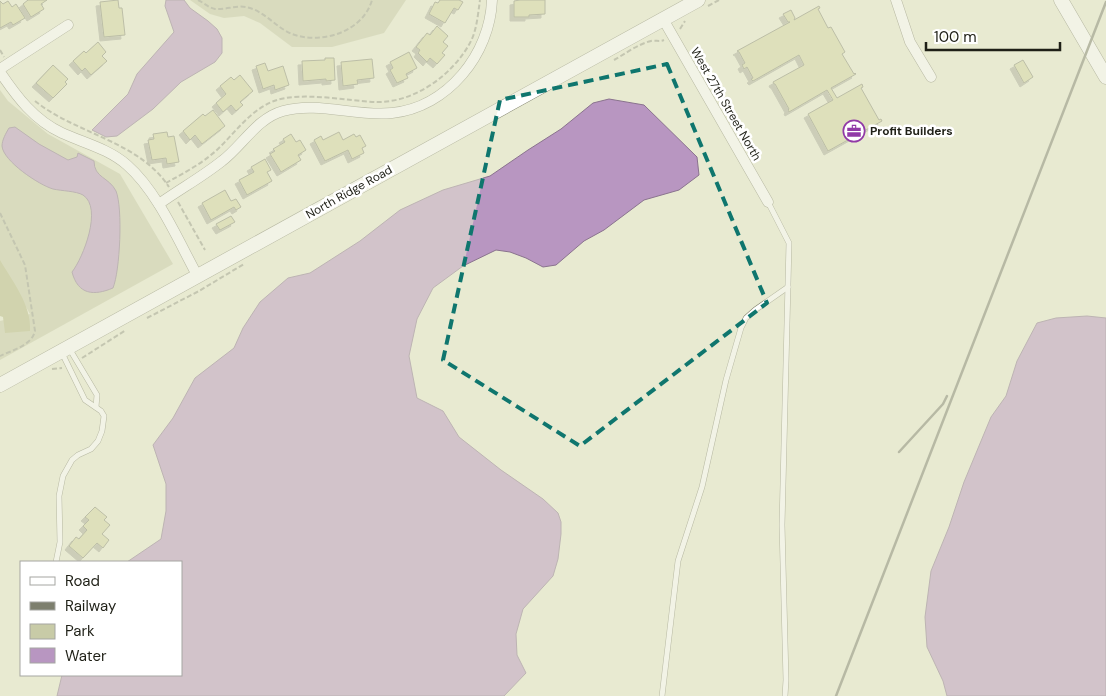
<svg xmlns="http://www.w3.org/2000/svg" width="1106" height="696" font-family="'DM Sans',sans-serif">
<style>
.green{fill:#c8cba7}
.forest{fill:#b6b983}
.water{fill:#b896c1;stroke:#8a738e}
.building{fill:#d3d69f;stroke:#888a73;filter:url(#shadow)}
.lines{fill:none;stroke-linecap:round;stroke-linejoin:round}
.lane-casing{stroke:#7d7e68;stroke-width:6}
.street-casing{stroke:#7d7e68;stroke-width:11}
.secondary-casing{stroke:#7d7e68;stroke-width:15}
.path{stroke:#9a9c89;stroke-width:2;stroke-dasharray:5 2.5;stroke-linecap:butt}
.lane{stroke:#fff;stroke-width:5}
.street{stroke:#fff;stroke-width:10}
.secondary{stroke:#fff;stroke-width:14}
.rail{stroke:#7d7f6e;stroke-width:2.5}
.marked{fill:none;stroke:#0f766e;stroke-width:4;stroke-dasharray:10 6;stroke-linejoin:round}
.labels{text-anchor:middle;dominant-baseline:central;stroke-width:5;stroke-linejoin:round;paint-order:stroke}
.street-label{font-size:12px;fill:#1f2017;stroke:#fff}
.poi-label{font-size:12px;font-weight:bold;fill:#1f2017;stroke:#fff;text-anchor:start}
</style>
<defs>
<filter id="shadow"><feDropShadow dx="-4" dy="4" stdDeviation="0" flood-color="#0004"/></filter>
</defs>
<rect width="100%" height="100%" fill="#e8ead1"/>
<!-- green -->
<g class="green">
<path d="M190 0H406L384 33 332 47H292L260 23 244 16 224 18 210 14Z"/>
<path d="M0 90 8 101 48 134 120 174 173 264 0 360V321L30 314 0 262Z"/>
</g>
<!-- forest -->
<path class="forest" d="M0 260C12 281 32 305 30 331L5 333 3 317 0 316Z"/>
<!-- water -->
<g class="water">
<path d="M166 0H184L190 8 208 21 217 29 222 38V53L215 62 181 82 153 109 117 136 106 137 92 130 128 94 137 74 174 32 165 6Z"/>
<path d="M609 99 644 105 697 157 699 175 679 190 644 200 604 230 584 241 556 265 543 267 526 258 510 252 496 250 463 266 433 288 417 319 409 356 417 398 443 411 459 437 501 470 543 499 558 513 561 522V534L558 559 553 576 523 609 516 634 517 655 526 673 504 696H57L62 675H181V562H127L161 539 166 511V484L153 445 173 418 195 378 234 348 243 328 260 302 288 278 310 273 360 241 400 210 443 190 490 176 528 150 561 129 593 103Z"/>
<path d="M15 127 39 144 68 160 77 157 78 153 94 161C94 178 109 177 116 191 123 208 120 271 113 288 94 296 78 295 72 272 83 258 103 208 83 195 76 191 62 191 53 189 39 185 3 161 2 146 2 140 6 133 9 128Z"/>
<path d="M1087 316 1106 318V696H947L943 681 927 647 925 617 931 571 949 527 964 482 991 417 1006 396 1017 361 1037 323 1056 318Z"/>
</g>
<!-- building -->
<g class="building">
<path d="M28 0H27H47L41 4 44 9 31 17 23 4Z"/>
<path d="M118 0 119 8H122L125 35 104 37 100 2Z"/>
<path d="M440 0H459L463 2 458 10 454 8 445 23 429 14 435 2 438 3Z"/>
<path d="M520 0H545V14L529 15V17H514V1Z"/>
<path d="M0 1 3 4 8 1 12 7 16 4 25 18 13 25 11 22 0 28Z"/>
<path d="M819 6 820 8 818 9 828 28 831 27 845 52 842 54 854 74 855 73 856 74 831 88 837 98 862 84 863 87 861 88 879 120 881 119 882 121 828 151 808 114 833 100 827 90 789 112 788 110 789 109 775 84H774L773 82 804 65 799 55 753 81 751 79 753 78 747 67 744 69 742 65 745 63 739 52 737 51 790 22H788L783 14 791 10 795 18 794 20Z"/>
<path d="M437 26 448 36 443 42 448 46 442 53 445 55 437 64 430 58 427 62 418 53 420 50 416 47 427 33 430 35Z"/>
<path d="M98 42 106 52 102 56 107 61 91 75 85 68 82 71 73 61 84 51 86 53Z"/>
<path d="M409 52 417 68 406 74 408 78 397 83 390 70 393 68 390 62Z"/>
<path d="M325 58H334L335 80 326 81V79L303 81 302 61 325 60Z"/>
<path d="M372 59 374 78 357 80 358 84 343 86 341 62Z"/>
<path d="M1023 60 1033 77 1024 83 1014 65Z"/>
<path d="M265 63 268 71 283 66 289 85 275 90 274 85 263 89 256 66Z"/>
<path d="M53 65 68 79 65 82 67 84 53 98 36 83Z"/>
<path d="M240 75 253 91 240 102 243 105 236 111 231 105 223 112 216 103 226 94 220 86 231 77 234 80Z"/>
<path d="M213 110 225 126 202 144 195 135 190 140 183 131 203 114 205 116Z"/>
<path d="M167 132 168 137 174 136 179 162 167 164 166 158 152 160 148 140 154 139 153 134Z"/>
<path d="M339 132 343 140 354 134 356 137 360 135 366 146 362 148 364 153 352 159 348 150 325 161 314 140 321 136 323 140Z"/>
<path d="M291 134 296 142 300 140 306 150 298 155 301 160 281 172 270 154 275 151 273 149 285 142 283 139Z"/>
<path d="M265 159 271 170 267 172 272 181 247 195 239 180 254 172 251 167Z"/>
<path d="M225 190 231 201 236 199 241 207 236 210 234 207 211 220 202 203Z"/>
<path d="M231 216 235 222 220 230 216 224Z"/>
<path d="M95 507 107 517 104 520 110 525 102 534 109 540 103 548 97 543 83 558 69 546 76 537 79 539 87 530 83 526 89 520 85 517Z"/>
</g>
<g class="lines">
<!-- lane casing -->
<g class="lane-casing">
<g id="lane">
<path d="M768 202 789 243 782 525 786 680 785 696"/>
<path d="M69 348 97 395 96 407"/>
<path d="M56 562 60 542 59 496 63 476 72 460 78 455 91 449 98 441 102 431 104 416 101 411 85 400 62 353"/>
<path d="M662 696 678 561 702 487 726 380 741 328 746 318 755 310 788 287"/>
</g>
</g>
<!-- street casing -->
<g class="street-casing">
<g id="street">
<path d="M896 0 910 42 931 77"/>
<path d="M663 19 768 202"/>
<path d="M0 69 68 25"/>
<path d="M0 72C17 97 34 120 62 133 84 143 109 149 127 165 157 191 178 240 197 275"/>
<path d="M159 204C180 189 202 177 222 161 242 146 257 118 283 111 318 101 356 117 392 113 448 107 490 54 492 0"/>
</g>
</g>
<!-- secondary casing -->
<g class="secondary-casing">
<g id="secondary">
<path d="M1061 0 1106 77"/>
<path d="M0 385 698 0"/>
</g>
</g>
<!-- path -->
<g class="path">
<path d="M198 0C204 3 209 8 215 9 227 10 238 4 250 8 266 13 277 28 292 34 321 45 363 32 372 0"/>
<path d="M708 6 719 0"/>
<path d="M680 29 685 21"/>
<path d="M0 50 4 57"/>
<path d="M614 60C625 54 638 44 651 41 656 40 659 42 664 40"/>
<path d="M35 101C76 134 139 141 169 187"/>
<path d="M166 183C184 173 205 162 220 147 237 130 251 110 274 101 301 91 348 101 376 102 415 103 454 74 471 41 477 29 478 13 480 0"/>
<path d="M178 202 205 250"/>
<path d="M0 213 25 265 35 331C32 345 13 350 0 356"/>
<path d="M147 318 199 291 244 264"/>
<path d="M82 358 126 330"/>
<path d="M52 369 62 368"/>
</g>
<!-- lane -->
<use href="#lane" class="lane"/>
<!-- street -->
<use href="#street" class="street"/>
<!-- secondary -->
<use href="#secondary" class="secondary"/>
<!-- rail -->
<g class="rail">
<path d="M899 452 943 404 947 396"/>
<path d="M836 696 1106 2"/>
</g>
</g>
<!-- marked area -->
<path d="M0 0H1106V696H0ZM667 64 767 303 580 446 443 360 500 100Z" fill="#e8ead1" fill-opacity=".55" fill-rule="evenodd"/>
<path class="marked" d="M667 64 767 303 580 446 443 360 500 100Z"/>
<!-- icons -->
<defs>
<g id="office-ring" transform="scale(1.125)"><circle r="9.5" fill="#fff" stroke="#913aa7" stroke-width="1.5"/><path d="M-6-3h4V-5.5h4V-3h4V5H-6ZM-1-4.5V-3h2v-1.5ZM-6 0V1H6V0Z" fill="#913aa7"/></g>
</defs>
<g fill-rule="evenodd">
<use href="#office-ring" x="854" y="131"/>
</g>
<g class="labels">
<!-- street labels -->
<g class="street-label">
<text transform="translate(726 104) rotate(60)">West 27th Street North</text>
<text transform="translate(349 192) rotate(-29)">North Ridge Road</text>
</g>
<!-- poi labels -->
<g class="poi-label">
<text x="870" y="131">Profit Builders</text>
</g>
</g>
<!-- legend -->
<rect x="20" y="561" width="162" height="115" fill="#ffffff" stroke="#a5a6a2"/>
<rect x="30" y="577" width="25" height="8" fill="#ffffff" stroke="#a5a6a2"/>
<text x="65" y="586" font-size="15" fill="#1f2017">Road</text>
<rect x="30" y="602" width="25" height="8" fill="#7d7f6e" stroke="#a5a6a2"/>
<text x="65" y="611" font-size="15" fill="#1f2017">Railway</text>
<rect x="30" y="624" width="25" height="15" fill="#c8cba7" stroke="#a5a6a2"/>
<text x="65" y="636" font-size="15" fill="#1f2017">Park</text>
<rect x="30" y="648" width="25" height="15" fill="#b896c1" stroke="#a5a6a2"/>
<text x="65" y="661" font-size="15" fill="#1f2017">Water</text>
<!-- scale -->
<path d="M926 42v8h134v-8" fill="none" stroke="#1f2017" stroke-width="2.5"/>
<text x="934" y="42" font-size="15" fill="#1f2017" stroke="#ffffff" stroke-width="4" paint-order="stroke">100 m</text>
</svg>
